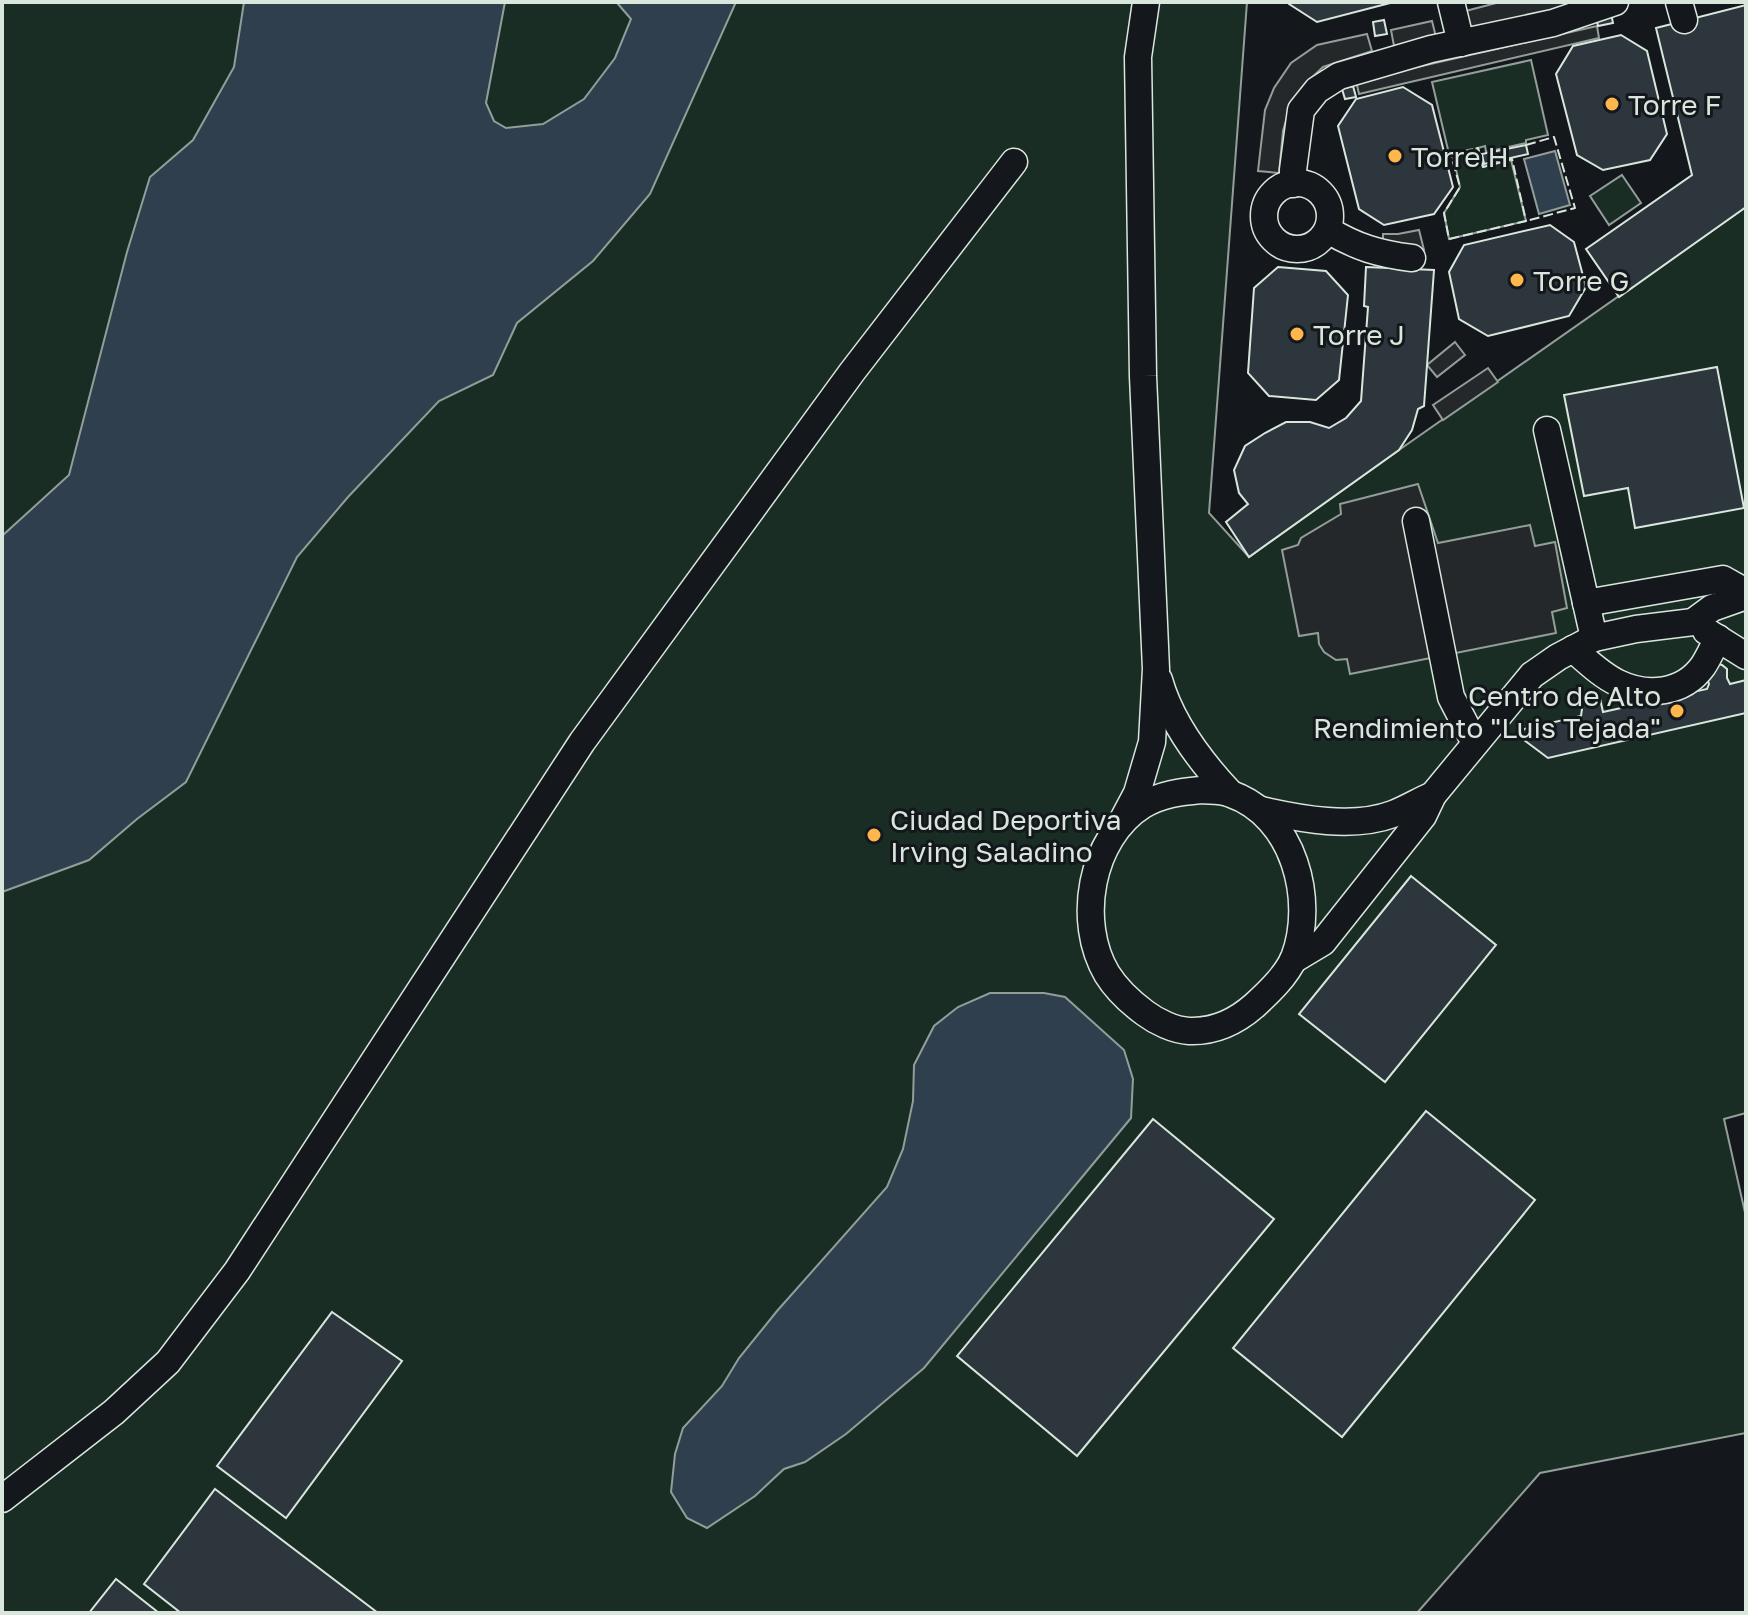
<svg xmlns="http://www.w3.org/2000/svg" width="1748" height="1615" font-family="'Golos Text',sans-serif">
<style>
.green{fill:#1a2d24;stroke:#939e99;stroke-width:2}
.parking{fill:#24282b;stroke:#939e99;stroke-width:2}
.water{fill:#2f3f4d;stroke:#939e99;stroke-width:2}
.building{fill:#2c363c;stroke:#d8e6dc;stroke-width:2}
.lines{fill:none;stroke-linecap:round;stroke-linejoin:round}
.minor-casing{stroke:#d8e6dc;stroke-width:29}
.minor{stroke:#14181c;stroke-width:26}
.fence{stroke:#d8e6dc;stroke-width:2;stroke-dasharray:10 4;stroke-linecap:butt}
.poi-dot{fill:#ffb74d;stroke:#14181c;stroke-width:3}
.labels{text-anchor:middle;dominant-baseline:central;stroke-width:6;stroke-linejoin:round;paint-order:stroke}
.poi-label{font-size:28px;fill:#d8e6dc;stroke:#14181c;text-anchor:start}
</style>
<rect width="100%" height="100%" fill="#14181c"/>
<!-- green -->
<g class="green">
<path d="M2 2H1247L1209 513 1249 557 1399 450 1746 207V1113L1724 1119 1746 1217V1433L1540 1473 1417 1613H2Z"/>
<path d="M1531 60 1548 135 1526 140V143L1486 152 1485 146 1478 148 1483 167 1511 160 1526 221 1449 239 1444 213 1460 187 1453 156 1473 149 1449 154 1432 82Z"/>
<path d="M1622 175 1641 203 1609 225 1590 196Z"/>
</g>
<!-- parking -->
<g class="parking">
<path d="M1500 2H1585L1464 35 1458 13Z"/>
<path d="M1432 21 1436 37 1394 46 1391 30Z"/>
<path d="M1597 26 1599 38 1359 94 1356 81Z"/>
<path d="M1367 34 1372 51 1323 67 1303 86 1290 107 1283 131 1279 173 1258 171 1265 110 1274 88 1291 63 1317 45Z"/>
<path d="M1419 230 1424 250 1397 253 1383 248V234H1398Z"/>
<path d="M1455 342 1465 355 1437 377 1427 365Z"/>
<path d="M1488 368 1498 382 1443 420 1433 405Z"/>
<path d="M1418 484 1438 543 1530 525 1535 546 1555 542 1567 608 1552 612 1556 633 1350 674 1347 659 1336 660 1324 652 1319 644 1318 633 1299 636 1282 550 1298 545 1301 538 1341 514 1340 504Z"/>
</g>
<!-- water -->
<g class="water">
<path d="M244 2H505L486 103 494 121 506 128 543 124 584 99 615 58 631 19 618 4 619 2H736L650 194 593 261 517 323 493 375 439 401 348 497 297 557 186 782 137 819 89 860 2 892V536L69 475 127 252 150 177 193 140 234 67Z"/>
<path d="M1555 151 1570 205 1539 214 1524 159Z"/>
<path d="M990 993H1044L1065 997 1124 1050 1133 1079 1131 1118 924 1368 846 1434 805 1462 784 1469 755 1496 707 1528 687 1518 671 1492 675 1454 683 1428 722 1386 739 1358 777 1311 887 1187 903 1149 913 1101 914 1065 934 1026 958 1007Z"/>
</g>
<!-- building -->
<g class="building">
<path d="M1289 2H1394L1317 22 1289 4Z"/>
<path d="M1746 5V207L1619 297 1586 249 1692 175 1656 28Z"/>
<path d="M1610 9 1613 23 1598 26 1595 13Z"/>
<path d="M1384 20 1387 34 1375 36 1373 22Z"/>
<path d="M1621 35 1647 51 1667 134 1650 160 1603 170 1577 155 1556 74 1573 46Z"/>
<path d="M1353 86 1356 97 1345 99 1342 89Z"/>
<path d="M1403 87 1432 105 1453 187 1434 214 1384 225 1359 209 1338 126 1356 99Z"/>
<path d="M1526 145 1528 154 1484 164 1482 154Z"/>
<path d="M1550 225 1574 242 1586 287 1569 316 1488 336 1459 319 1449 272 1464 245Z"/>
<path d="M1278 267 1326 271 1348 295 1339 380 1316 400 1269 396 1248 373 1254 288Z"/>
<path d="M1366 267 1434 270 1424 406 1418 409 1412 430 1399 450 1249 557 1226 522 1248 504 1239 493 1234 470 1245 446 1265 433 1286 422H1310L1329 428 1346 418 1361 401 1368 307 1364 306Z"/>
<path d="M1717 367 1744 508 1635 528 1628 488 1584 496 1564 395Z"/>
<path d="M1715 663 1722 665 1727 669V678L1730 684 1746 680V713L1548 758 1524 740 1521 735 1524 729 1581 716 1582 709 1579 702 1581 696 1586 691H1593L1599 694 1603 712 1707 689 1709 684 1706 675Z"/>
<path d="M1411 876 1496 945 1385 1082 1299 1014Z"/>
<path d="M1426 1111 1535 1200 1342 1437 1233 1348Z"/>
<path d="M1153 1119 1274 1219 1077 1456 957 1356Z"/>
<path d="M332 1312 402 1361 286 1518 217 1466Z"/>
<path d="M215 1489 378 1613H181L144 1584Z"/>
<path d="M116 1579 159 1613H89Z"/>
</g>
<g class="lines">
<!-- minor casing -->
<g class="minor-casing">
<g id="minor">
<path d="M1451 2 1461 43"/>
<path d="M1679 2 1684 20"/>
<circle cx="1297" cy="216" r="33"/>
<path d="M1293 184V170L1301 110 1317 90 1339 76 1431 49 1553 23 1615 2"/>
<path d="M1328 230C1356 247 1379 254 1412 258"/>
<path d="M1547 430 1594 638"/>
<path d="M1416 521 1451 697 1475 743"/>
<path d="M1586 603 1723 579 1746 592"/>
<path d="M1706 631 1746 656"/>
<path d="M1573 649C1587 661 1601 675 1618 683 1647 697 1683 694 1703 666 1709 657 1713 647 1718 638"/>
<path d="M1159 680C1171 723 1200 761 1230 793"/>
<path d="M1201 790C1211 791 1222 790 1231 794 1294 816 1316 900 1294 958 1286 976 1269 992 1255 1005 1237 1021 1214 1032 1189 1031 1174 1030 1157 1022 1145 1013 1130 1002 1117 990 1107 974 1076 922 1090 838 1143 805 1162 794 1180 792 1201 790Z"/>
<path d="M1261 810C1301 819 1353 829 1393 814 1406 809 1419 801 1433 795"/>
<path d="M1120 825 1137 793 1152 742 1156 669 1143 376 1138 57 1146 2"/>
<path d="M1293 960 1323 942 1423 816 1433 795 1532 675 1558 657 1594 638 1636 629 1693 622 1712 608 1746 596"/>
<path d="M2 1499 114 1412 168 1362 237 1271 582 742 852 372 1014 162"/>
</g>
</g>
<!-- minor -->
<use href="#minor" class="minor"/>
<!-- fence -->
<g class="fence">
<path d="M1526 145 1554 137 1575 208 1526 221"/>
<path d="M1478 148 1483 167 1512 159 1526 221 1449 239 1444 213 1460 187 1451 155Z"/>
</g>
</g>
<!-- markers -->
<g class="poi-dot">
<circle cx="1612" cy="104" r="8"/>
<circle cx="1395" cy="156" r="8"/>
<circle cx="1517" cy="280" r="8"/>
<circle cx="1297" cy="334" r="8"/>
<circle cx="1677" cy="711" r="8"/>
<circle cx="874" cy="835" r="8"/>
</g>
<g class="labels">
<!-- poi labels -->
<g class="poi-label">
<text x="1628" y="104">Torre F</text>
<text x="1411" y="156">Torre H</text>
<text x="1533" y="280">Torre G</text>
<text x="1313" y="334">Torre J</text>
<text x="1661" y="695" text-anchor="end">Centro de Alto<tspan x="1661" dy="32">Rendimiento "Luis Tejada"</tspan></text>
<text x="890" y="819">Ciudad Deportiva<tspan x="890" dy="32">Irving Saladino</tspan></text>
</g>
</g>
<!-- border -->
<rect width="1748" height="1615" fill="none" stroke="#d8e6dc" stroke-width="8"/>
</svg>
